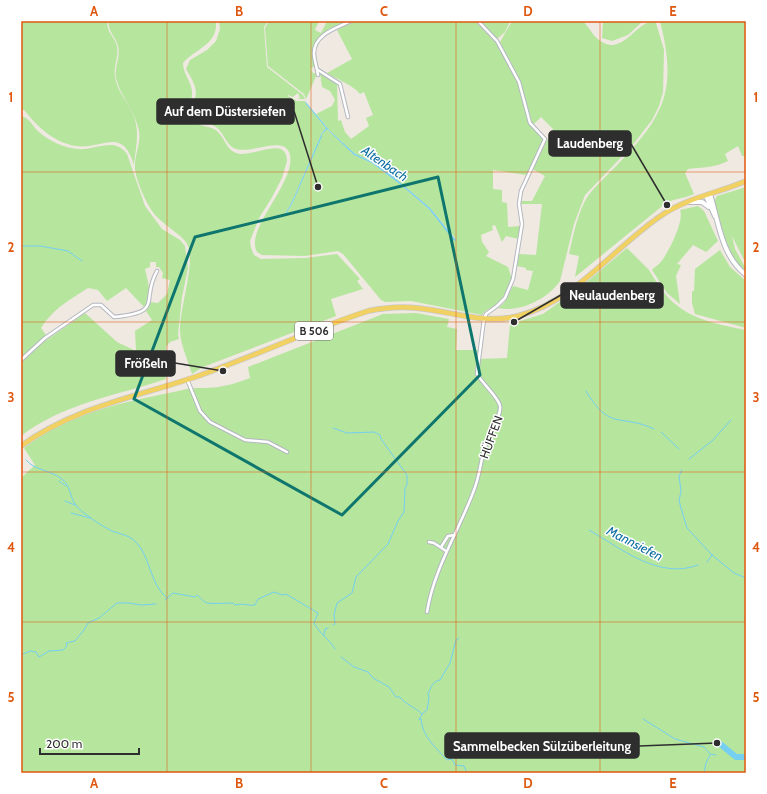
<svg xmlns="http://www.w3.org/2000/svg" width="767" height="794" font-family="Cabin,sans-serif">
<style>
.green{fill:#b6e59e}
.water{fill:#75cff0}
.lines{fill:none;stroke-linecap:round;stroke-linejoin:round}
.stream{stroke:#75cff0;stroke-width:1}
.river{stroke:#75cff0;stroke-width:6}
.minor-casing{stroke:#b4b7c1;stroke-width:4.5}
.secondary-casing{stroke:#b4b7c1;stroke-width:6}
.primary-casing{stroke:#c9c9c9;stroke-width:6}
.minor{stroke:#fff;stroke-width:2.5}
.secondary{stroke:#fff;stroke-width:4}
.primary{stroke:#f2d163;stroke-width:4.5}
.marked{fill:none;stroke:#0f766e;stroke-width:3;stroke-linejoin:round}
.grid{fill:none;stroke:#df570e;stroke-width:1;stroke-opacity:0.55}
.labels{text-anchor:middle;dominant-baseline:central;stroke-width:3;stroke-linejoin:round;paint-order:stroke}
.shield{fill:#fff;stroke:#6d6d6d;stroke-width:1}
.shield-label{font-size:11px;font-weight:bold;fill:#2e2e2e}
.street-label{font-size:12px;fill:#2e2e2e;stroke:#fff}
.water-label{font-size:13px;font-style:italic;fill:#0d6fa3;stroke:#fff}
.leader{fill:none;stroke:#2e2e2e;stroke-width:1.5}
.callout-dot{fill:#2e2e2e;stroke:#fff;stroke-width:1.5}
.callout{fill:#2e2e2e;stroke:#2e2e2e;stroke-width:1.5}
.callout-label{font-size:13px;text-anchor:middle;font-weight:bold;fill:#fff}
.neatline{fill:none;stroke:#df570e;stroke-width:1.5}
.grid-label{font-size:13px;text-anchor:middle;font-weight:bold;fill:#df570e}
</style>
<rect width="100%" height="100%" fill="#efe9e1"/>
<!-- green -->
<g class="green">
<path d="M21 21H108C105 31 115 37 117 46 119 56 113 67 115 77 117 90 125 99 131 110 141 129 136 146 134 165 122 125 102 150 76 146 53 142 39 128 24 110H21Z"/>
<path d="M109 21H216C218 45 196 48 183 63 183 74 191 81 192 91 193 101 186 113 194 121 201 128 211 125 218 132 225 139 227 150 236 153 251 159 287 134 287 161L282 178 271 199 259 218 250 241 251 248 254 255 261 259 305 258 337 254 360 279 357 281 363 289 331 299 336 316 203 367 192 374C188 360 180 344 180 330 180 306 195 266 188 246 183 233 159 225 149 206 144 198 134 175 135 166 135 154 141 143 139 131 135 110 121 98 116 78 114 67 121 56 118 46 116 37 107 31 109 21Z"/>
<path d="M219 21H268L264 27 267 67 303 95 305 99H297L300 98 298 93 293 97 288 95V96L297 101H305L306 104 326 128 322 133 291 204 285 214 274 221 286 214 292 204 322 134 327 129 354 155 372 163 401 185 429 209 452 237 456 239 430 208 390 174 373 162 355 154 329 130 316 114 332 106 335 100 330 91 322 87 320 73 337 83 338 121 341 120 345 132 351 139 369 126 366 118 373 115 364 92 360 94C353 85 338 80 327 73L352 59 337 30 355 21H475L497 44 518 83 529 124 543 139 526 175 493 170V189L502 190V202L507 203 508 227 520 226 519 239 506 236 502 242 495 225 492 226 493 230 481 235 482 242 489 252 486 256 508 267 512 279C509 288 504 298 497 304 492 308 486 309 482 315L411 301 385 302 381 300 343 254 338 251 305 256 262 255 257 252C244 229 296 183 290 155 285 132 247 158 232 147 224 141 223 129 212 125 207 122 200 124 196 119 190 111 196 100 196 92 195 83 190 76 186 69L190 60 207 50 216 41 220 29Z"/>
<path d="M269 21H319L315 30 321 33 327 21H347C324 32 308 36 315 65L311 69 313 73 317 74 306 99 304 94 268 66 265 28Z"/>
<path d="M480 21H510L505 32 497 39Z"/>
<path d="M512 21H583C589 27 593 36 599 40 621 57 634 25 652 21L656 23 664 50 663 92 659 106 652 120 632 146 585 195 574 224 560 281C548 299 519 313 498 308L504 303 513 286 528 290 533 271 526 270V268L517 266 519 254 536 255 542 204H521V201H532L545 176 532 169 553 129 541 117 534 124 532 122 520 81 500 42Z"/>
<path d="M603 21H643L628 35 612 41 602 38Z"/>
<path d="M660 21H746V156H742L738 146 725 154 728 161C714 168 702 167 688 169L685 173 694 194C684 199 675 198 666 203L575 277 579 256 569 254C573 236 578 211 588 196 597 184 609 174 619 163 666 114 677 88 660 21Z"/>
<path d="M21 116C30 118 32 126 39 132 49 141 64 148 78 149 95 151 114 136 127 154L145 206 162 229 180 240 185 246 188 268 182 297 178 334 179 339 170 342 166 347 167 361 162 363 166 379C116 396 64 403 21 436V363L41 344 85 313 117 342 136 351 135 331 152 320 146 311 150 302 158 303 167 294 170 280 162 278 163 273 159 267H156V262H150V267L145 269C148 283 153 295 145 308L126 288 107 301 98 290 88 288C68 301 54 308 41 328L46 335 21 359Z"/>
<path d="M746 187V264L732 236 735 249 746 269V273C725 255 721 227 714 202L717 196Z"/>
<path d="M698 206 704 211 718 241 706 252 693 245 677 264 681 265 676 276 680 304 667 293 652 270C654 267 656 267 659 264 667 256 685 221 680 210Z"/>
<path d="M627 248 649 270 657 283 656 285 657 287H660C681 318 711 323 746 330V773H21V478L35 465 24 448C73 410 128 402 187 389 198 387 211 389 223 386 232 385 241 381 250 378L248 367 383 314 416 313 449 319 447 327 457 329 456 350H478L475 371H478L479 359 507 358 510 324 543 314 582 286Z"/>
<path d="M720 250 730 267 746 281V328L695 314 692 303V291H694L695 269Z"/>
</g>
<!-- water -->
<path class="water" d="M305 101 329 130 355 154 373 162 390 174 430 208 456 240 455 241 451 238V237L429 209 401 185 372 163 354 155 327 129 322 134V136L292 204 286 214 274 221 285 214 291 204 322 133 326 128 306 104Z"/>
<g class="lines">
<!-- stream -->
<g class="stream">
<path d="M21 246H40L68 251 82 261"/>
<path d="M586 391C610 432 620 413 654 429"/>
<path d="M661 432 679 449"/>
<path d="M689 459 712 441 731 420"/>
<path d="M26 460C35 471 52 470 63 480 70 485 70 497 75 504 78 509 87 515 91 518 97 523 106 528 112 531 120 534 128 535 135 541 151 556 149 584 167 598"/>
<path d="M682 470 679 476 681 491 679 501 687 528 712 555 734 573 746 578"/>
<path d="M59 481 66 486"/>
<path d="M65 501 75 505"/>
<path d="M71 513 90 518"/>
<path d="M589 530C622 549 659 580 698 565"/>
<path d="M707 562 712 555"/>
<path d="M165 600 173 593 195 597 197 595C200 597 204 603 208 603 212 604 229 603 233 603L235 605C242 603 249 606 255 605L258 599 274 592 282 595 286 594 318 613 314 623C320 634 329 639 335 649"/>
<path d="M333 625 335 624 334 614 337 603 352 593 356 577 388 544 398 521 404 512 405 488 407 485V475L381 439 380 435 374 432 347 433 333 428"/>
<path d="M324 635 325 629 328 628"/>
<path d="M21 655 30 651 36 652 39 657 49 651 63 650 67 646 66 643 75 641 84 630 88 623 99 618 117 603H129L141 605 156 604"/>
<path d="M341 657 354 667 368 672 373 678 389 687 396 697H400C406 705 415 707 422 714L419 720 421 719C422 736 436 748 447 760L452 759 455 765 464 766 467 773"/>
<path d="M422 714 427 710 429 698 428 694C431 687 433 681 440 680L450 663 456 640 459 638"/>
<path d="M643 719 675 739 704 747 710 754 716 755"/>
<path d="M704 773 706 763 710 755"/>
</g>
<!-- river -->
<path class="river" d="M719 743 736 757H746"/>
<!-- minor casing -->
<g class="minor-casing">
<g id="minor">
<path d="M318 70 340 84 348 117"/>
<path d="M318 75C317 67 314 60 314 53 314 34 337 28 351 21"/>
<path d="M21 360 45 338 93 305H101L114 317C165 312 140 301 157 271"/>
<path d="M187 379 200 411 210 422 245 440 268 442 287 452"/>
<path d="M429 542 434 543 446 551"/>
<path d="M441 547 448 536 455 535"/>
<path d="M427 612C434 568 459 531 474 490 480 475 481 458 486 443 489 433 502 415 500 406 499 398 482 383 477 374L484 319 486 314 497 306 505 298 513 279 522 224 519 204 521 191 545 139 530 123 519 82 497 41 478 21"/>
</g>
</g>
<!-- secondary casing -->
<g class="secondary-casing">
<g id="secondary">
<path d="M710 194C719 223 721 255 746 275"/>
<path d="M706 196 715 216"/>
<path d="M689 202H702L709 207"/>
</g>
</g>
<!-- primary casing -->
<g class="primary-casing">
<path id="primary" d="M21 446C74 407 137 397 198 376 255 356 310 330 368 311 388 307 406 306 425 309 457 313 486 324 518 316 576 301 614 247 662 215 687 198 718 193 746 181"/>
</g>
<!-- minor -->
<use href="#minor" class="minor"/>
<!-- secondary -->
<use href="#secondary" class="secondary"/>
<!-- primary -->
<use href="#primary" class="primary"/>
</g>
<!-- marked area -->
<path class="marked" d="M438 177 480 375 342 515 134 399 195 237Z"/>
<!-- grid -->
<path class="grid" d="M167 21V773M311 21V773M456 21V773M600 21V773M21 172H746M21 322H746M21 472H746M21 622H746"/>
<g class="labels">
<!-- shield labels -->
<rect class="shield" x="295" y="322" width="38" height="18" rx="3"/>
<g class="shield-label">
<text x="314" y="331">B 506</text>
</g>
<!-- street labels -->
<g class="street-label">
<text transform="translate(491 437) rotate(-70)">HÜFFEN</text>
</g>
<!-- water labels -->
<g class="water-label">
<text transform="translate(385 163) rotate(34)">Altenbach</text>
<text transform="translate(635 543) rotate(27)">Mannsiefen</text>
</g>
</g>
<!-- callouts -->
<path class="leader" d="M318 187L294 111M667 205L631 144M514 322L561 295M223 371L175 363M717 743L639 746"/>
<g class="callout-dot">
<circle cx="318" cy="187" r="4"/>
<circle cx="667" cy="205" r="4"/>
<circle cx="514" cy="322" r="4"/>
<circle cx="223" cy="371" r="4"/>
<circle cx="717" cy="743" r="4"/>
</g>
<g class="callout">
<rect x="157" y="99" width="137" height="25" rx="4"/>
<rect x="549" y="131" width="82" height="25" rx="4"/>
<rect x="561" y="283" width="102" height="25" rx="4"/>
<rect x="116" y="351" width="59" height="25" rx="4"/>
<rect x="445" y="733" width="194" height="25" rx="4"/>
</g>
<g class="callout-label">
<text x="225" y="116">Auf dem Düstersiefen</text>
<text x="590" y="148">Laudenberg</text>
<text x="612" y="300">Neulaudenberg</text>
<text x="146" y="368">Frößeln</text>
<text x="542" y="751">Sammelbecken Sülzüberleitung</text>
</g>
<!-- border -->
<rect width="767" height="794" fill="none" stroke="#ffffff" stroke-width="44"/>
<!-- scale -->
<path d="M40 748v6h99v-6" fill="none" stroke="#2e2e2e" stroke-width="2"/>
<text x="46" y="748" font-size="12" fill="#2e2e2e" stroke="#ffffff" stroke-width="3" paint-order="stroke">200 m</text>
<rect x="22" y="22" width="723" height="750" class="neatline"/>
<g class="grid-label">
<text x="94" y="16">A</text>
<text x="239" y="16">B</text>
<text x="384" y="16">C</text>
<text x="528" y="16">D</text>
<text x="673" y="16">E</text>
<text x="11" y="102">1</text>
<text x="756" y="102">1</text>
<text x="11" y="252">2</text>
<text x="756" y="252">2</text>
<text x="11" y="402">3</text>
<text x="756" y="402">3</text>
<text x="11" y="552">4</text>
<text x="756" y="552">4</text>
<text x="11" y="702">5</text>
<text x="756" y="702">5</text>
<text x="94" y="788">A</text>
<text x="239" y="788">B</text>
<text x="384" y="788">C</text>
<text x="528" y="788">D</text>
<text x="673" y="788">E</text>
</g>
</svg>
